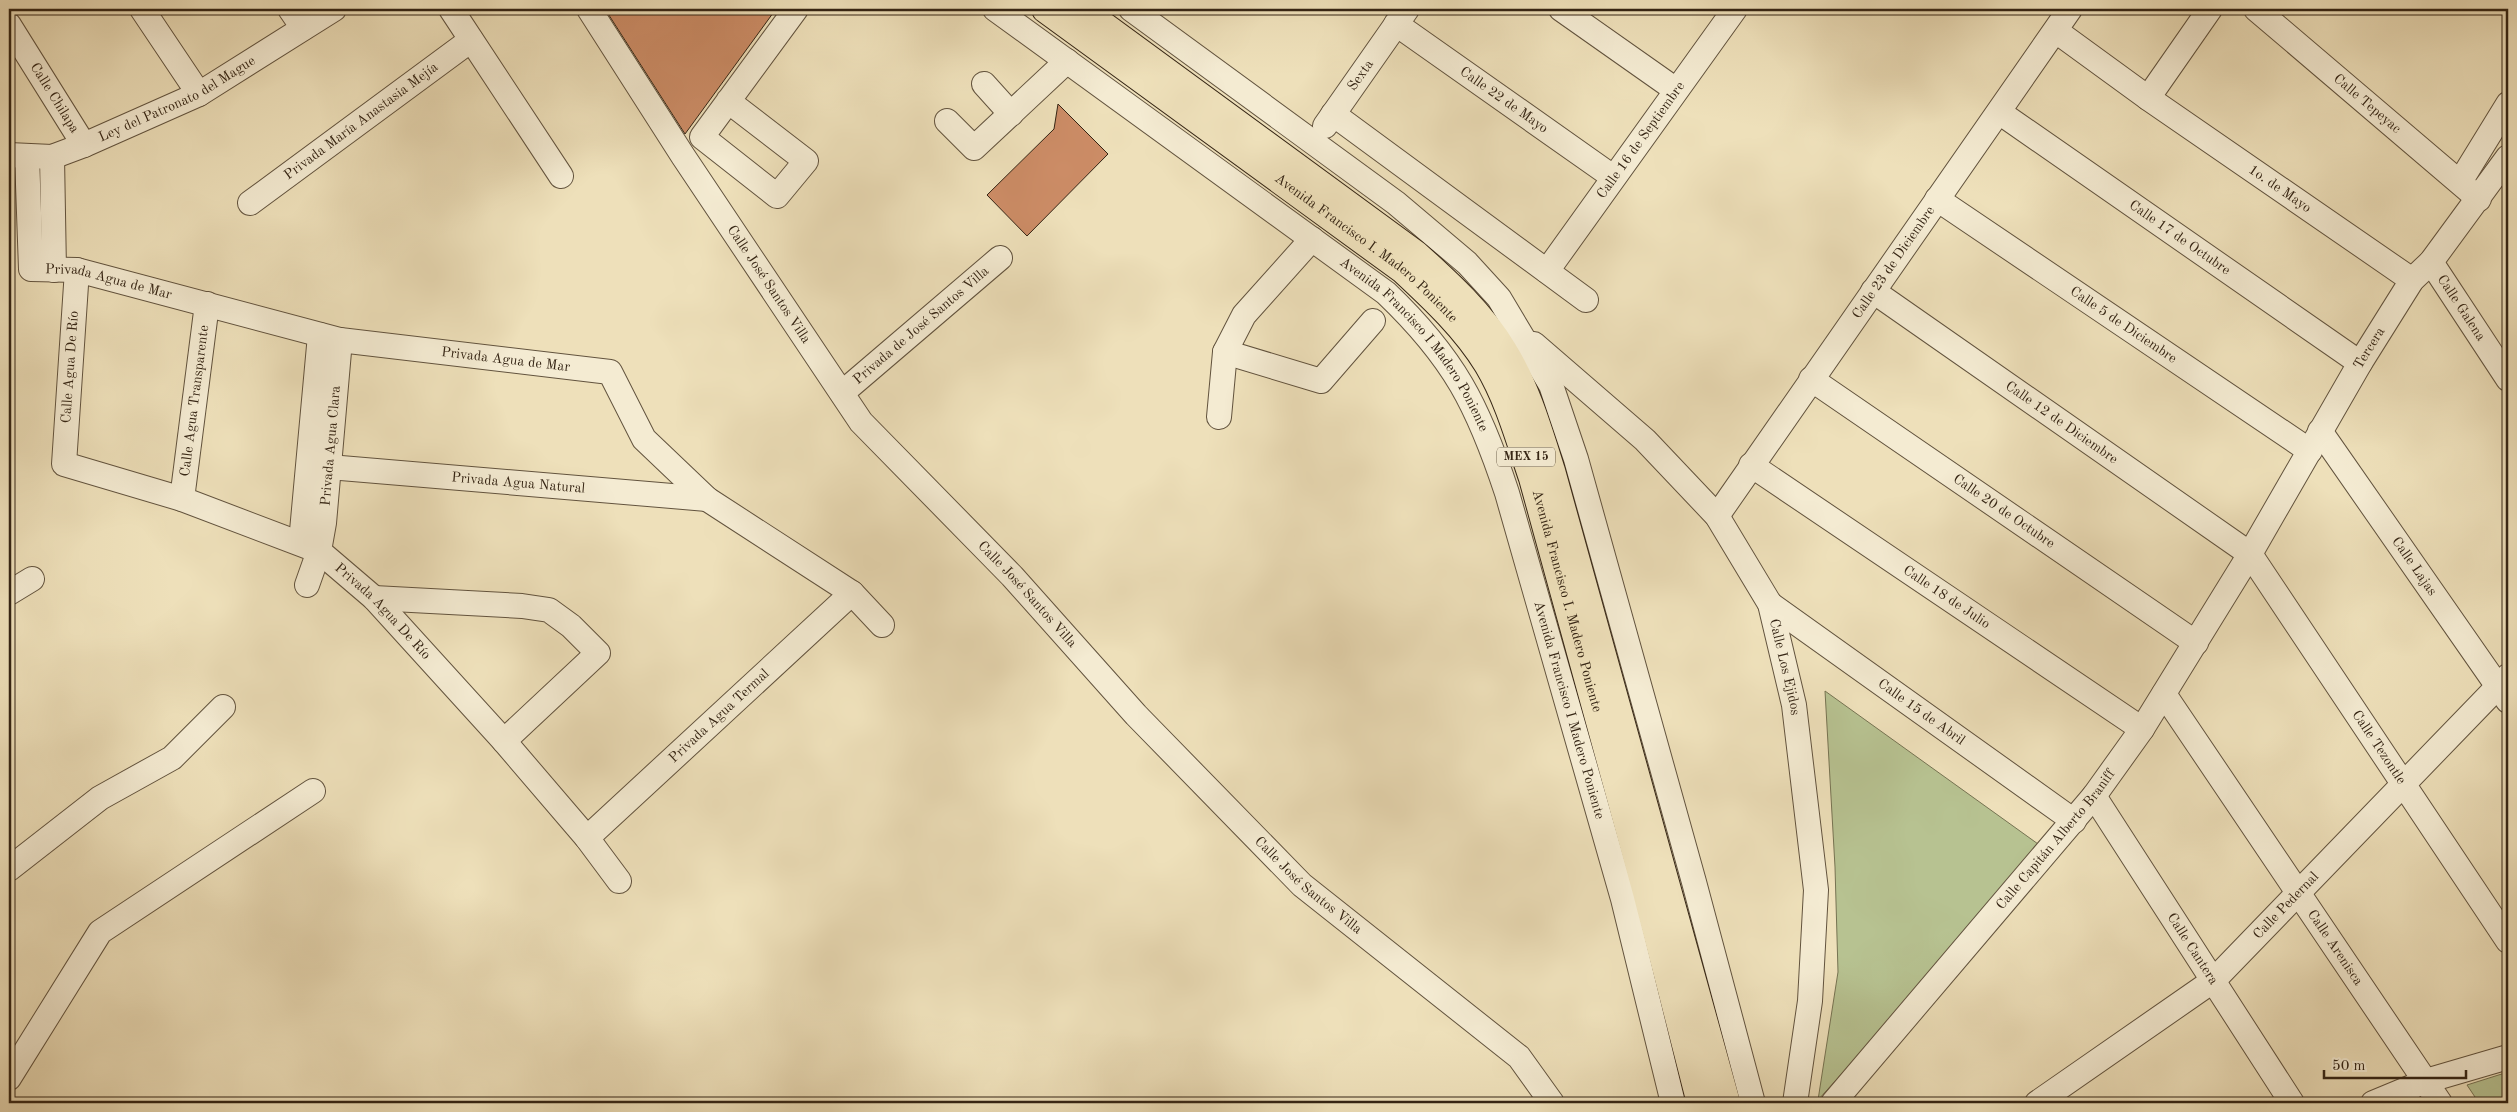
<svg xmlns="http://www.w3.org/2000/svg" width="2517" height="1112" font-family="'Old Standard TT',serif">
<style>
.green{fill:#b7c291;stroke:#767352}
.building{fill:#cc8c66;stroke:#342414}
.lines{fill:none;stroke-linecap:round;stroke-linejoin:round}
.minor-casing{stroke:#62533e;stroke-width:26}
.major-casing{stroke:#342414;stroke-width:30}
.minor{stroke:#f4ebd2;stroke-width:24}
.major{stroke:#eee0ba;stroke-width:28}
.labels{text-anchor:middle;dominant-baseline:central;stroke-width:4;stroke-linejoin:round;paint-order:stroke}
.shield{fill:#f4ebd2;stroke:#6e604d;stroke-width:1}
.shield-label{font-size:12px;font-weight:bold;fill:#342414}
.street-label{font-size:14px;fill:#342414;stroke:#f4ebd2}
</style>
<rect width="100%" height="100%" fill="#eee0ba"/>
<filter id="stains"><feTurbulence type="fractalNoise" baseFrequency=".004" numOctaves="4"/><feColorMatrix values="0 0 0 0 .2 0 0 0 0 .09 0 0 0 0 .02 0 0 0 .5 -.17"/></filter>
<radialGradient id="worn" r=".72"><stop offset=".6" stop-color="#630" stop-opacity="0"/><stop offset="1" stop-color="#630" stop-opacity=".3"/></radialGradient>
<!-- green -->
<g class="green">
<path d="M1825 691 2045 849 1818 1100 1838 972 1835 867Z"/>
<path d="M2508 1072V1094L2500 1103H2479L2467 1085Z"/>
</g>
<!-- building -->
<g class="building">
<path d="M605 9H776L685 134Z"/>
<path d="M1058 104 1108 154 1027 236 987 195 1054 129Z"/>
</g>
<g class="lines">
<!-- minor casing -->
<g class="minor-casing">
<g id="minor">
<path d="M142 9 199 94"/>
<path d="M290 9 303 28"/>
<path d="M451 9 561 176"/>
<path id="s1" d="M589 9 683 156 861 422 1012 576 1136 715 1302 885 1519 1057 1552 1103"/>
<path id="s2" d="M995 9 1386 293C1454 358 1478 405 1507 493L1623 899 1673 1103"/>
<path d="M1131 9 1396 203 1467 263 1499 298 1551 385 1576 459 1694 882 1753 1103"/>
<path d="M1561 9 1676 90"/>
<path id="s3" d="M2256 9 2479 199"/>
<path id="s4" d="M1396 24 1613 177"/>
<path id="s5" d="M9 25 84 145"/>
<path id="s6" d="M2056 31 2148 98 2412 280"/>
<path d="M984 84 1011 114"/>
<path d="M2148 98 2210 9"/>
<path d="M728 101 806 161 777 196 702 137 796 9"/>
<path id="s7" d="M1999 112 2360 363"/>
<path d="M1333 114 1586 300"/>
<path d="M947 121 974 148 1067 61"/>
<path id="s8" d="M1325 126 1407 9"/>
<path id="s9" d="M9 155 52 157 84 145 199 94 334 9"/>
<path id="s10" d="M27 156 31 269 77 270 340 340 610 372 644 439 707 499 852 593 882 625"/>
<path d="M52 157 54 270"/>
<path d="M2460 182 2508 104"/>
<path id="s11" d="M1937 199 2310 451"/>
<path id="s12" d="M250 203 471 40"/>
<path id="s13" d="M2431 262 2508 379"/>
<path id="s14" d="M77 270 64 464 182 499 319 551 374 598 504 741 587 838 619 881"/>
<path id="s15" d="M1547 271 1735 9"/>
<path id="s16" d="M1873 291 2250 554 2508 941"/>
<path id="s17" d="M1534 344 1645 440 1717 516 1770 604 1794 705 1816 890 1810 1001 1795 1103"/>
<path d="M1225 352 1321 381 1373 321"/>
<path id="s18" d="M1811 379 2196 643"/>
<path id="s19" d="M842 393 1000 258"/>
<path d="M1219 417 1225 352 1244 315 1312 239"/>
<path id="s20" d="M2320 431 2508 701"/>
<path id="s21" d="M1751 465 2142 729"/>
<path id="s22" d="M329 467 707 499"/>
<path id="s23" d="M182 499 207 304"/>
<path id="s24" d="M1717 516 2070 9"/>
<path d="M301 542 320 335"/>
<path id="s25" d="M307 585 319 551 324 523 340 340"/>
<path d="M9 593 32 579"/>
<path d="M374 598 522 606 549 610 571 626 598 653 504 741"/>
<path id="s26" d="M1770 604 2074 821"/>
<path id="s27" d="M2164 694 2440 1103"/>
<path id="s28" d="M2094 796 2292 1103"/>
<path id="s29" d="M587 838 852 593"/>
<path d="M9 869 100 798 172 758 223 707"/>
<path d="M9 1078 100 932 313 791"/>
<path id="s30" d="M1833 1103 2094 796 2142 729 2250 554 2360 363 2412 280 2431 262 2508 157"/>
<path id="s31" d="M2037 1103 2214 980 2508 676"/>
<path d="M2373 1103 2426 1081 2508 1057"/>
</g>
</g>
<!-- major casing -->
<g class="major-casing">
<g id="major">
<path id="s32" d="M1046 9 1404 270C1434 298 1466 328 1488 364 1509 399 1520 440 1533 478L1647 892 1701 1103"/>
<path d="M1080 9 1416 255C1448 284 1481 314 1503 351 1526 388 1538 430 1551 471L1726 1103"/>
</g>
</g>
<!-- minor -->
<use href="#minor" class="minor"/>
<!-- major -->
<use href="#major" class="major"/>
</g>
<g class="labels">
<!-- shield labels -->
<rect class="shield" x="1497" y="447.5" width="58" height="19" rx="4"/>
<g class="shield-label">
<text x="1526" y="457">MEX 15</text>
</g>
<!-- street labels -->
<g class="street-label">
<text stroke="none"><textPath href="#s8" startOffset="62">Sexta</textPath></text>
<text stroke="none"><textPath href="#s5" startOffset="86">Calle Chilapa</textPath></text>
<text stroke="none"><textPath href="#s9" startOffset="181">Ley del Patronato del Mague</textPath></text>
<text stroke="none"><textPath href="#s4" startOffset="132">Calle 22 de Mayo</textPath></text>
<text stroke="none"><textPath href="#s3" startOffset="146">Calle Tepeyac</textPath></text>
<text stroke="none"><textPath href="#s12" startOffset="138">Privada María Anastasia Mejía</textPath></text>
<text stroke="none"><textPath href="#s15" startOffset="161">Calle 16 de Septiembre</textPath></text>
<text stroke="none"><textPath href="#s6" startOffset="274">1o. de Mayo</textPath></text>
<text stroke="none"><textPath href="#s7" startOffset="220">Calle 17 de Octubre</textPath></text>
<text stroke="none"><textPath href="#s32" startOffset="400">Avenida Francisco I. Madero Poniente</textPath></text>
<text stroke="none"><textPath href="#s24" startOffset="309">Calle 23 de Diciembre</textPath></text>
<text stroke="none"><textPath href="#s10" startOffset="192">Privada Agua de Mar</textPath></text>
<text stroke="none"><textPath href="#s1" startOffset="329">Calle José Santos Villa</textPath></text>
<text stroke="none"><textPath href="#s13" startOffset="55">Calle Galena</textPath></text>
<text stroke="none"><textPath href="#s11" startOffset="225">Calle 5 de Diciembre</textPath></text>
<text stroke="none"><textPath href="#s19" startOffset="104">Privada de José Santos Villa</textPath></text>
<text stroke="none"><textPath href="#s2" startOffset="541">Avenida Francisco I Madero Poniente</textPath></text>
<text stroke="none"><textPath href="#s30" startOffset="929">Tercera</textPath></text>
<text stroke="none"><textPath href="#s10" startOffset="598">Privada Agua de Mar</textPath></text>
<text transform="translate(70 367) rotate(-86)">Calle Agua De Río</text>
<text stroke="none"><textPath href="#s23" startOffset="99">Calle Agua Transparente</textPath></text>
<text stroke="none"><textPath href="#s16" startOffset="230">Calle 12 de Diciembre</textPath></text>
<text stroke="none"><textPath href="#s25" startOffset="142">Privada Agua Clara</textPath></text>
<text stroke="none"><textPath href="#s22" startOffset="190">Privada Agua Natural</textPath></text>
<text stroke="none"><textPath href="#s18" startOffset="234">Calle 20 de Octubre</textPath></text>
<text stroke="none"><textPath href="#s20" startOffset="165">Calle Lajas</textPath></text>
<text stroke="none"><textPath href="#s1" startOffset="734">Calle José Santos Villa</textPath></text>
<text stroke="none"><textPath href="#s21" startOffset="236">Calle 18 de Julio</textPath></text>
<text stroke="none"><textPath href="#s32" startOffset="820">Avenida Francisco I. Madero Poniente</textPath></text>
<text stroke="none"><textPath href="#s14" startOffset="552">Privada Agua De Río</textPath></text>
<text stroke="none"><textPath href="#s17" startOffset="419">Calle Los Ejidos</textPath></text>
<text stroke="none"><textPath href="#s2" startOffset="946">Avenida Francisco I Madero Poniente</textPath></text>
<text stroke="none"><textPath href="#s26" startOffset="186">Calle 15 de Abril</textPath></text>
<text stroke="none"><textPath href="#s29" startOffset="180">Privada Agua Termal</textPath></text>
<text stroke="none"><textPath href="#s16" startOffset="692">Calle Tezontle</textPath></text>
<text stroke="none"><textPath href="#s30" startOffset="345">Calle Capitán Alberto Braniff</textPath></text>
<text stroke="none"><textPath href="#s1" startOffset="1139">Calle José Santos Villa</textPath></text>
<text stroke="none"><textPath href="#s31" startOffset="319">Calle Pedernal</textPath></text>
<text stroke="none"><textPath href="#s28" startOffset="182">Calle Cantera</textPath></text>
<text stroke="none"><textPath href="#s27" startOffset="306">Calle Arenisca</textPath></text>
</g>
</g>
<!-- margin -->
<rect width="2517" height="1112" fill="none" stroke="#eee0ba" stroke-width="30"/>
<rect x="10" y="10" width="2497" height="1092" fill="none" stroke="#342414" stroke-width="2.5"/>
<rect x="15" y="15" width="2487" height="1082" fill="none" stroke="#342414"/>
<!-- scale -->
<path d="M2324 1070v8h142v-8" fill="none" stroke="#342414" stroke-width="2.5"/>
<text x="2332" y="1070" font-size="15" fill="#342414" stroke="#f4ebd2" stroke-width="4" paint-order="stroke">50 m</text>
<rect width="100%" height="100%" filter="url(#stains)"/>
<rect width="100%" height="100%" fill="url(#worn)"/>
</svg>
